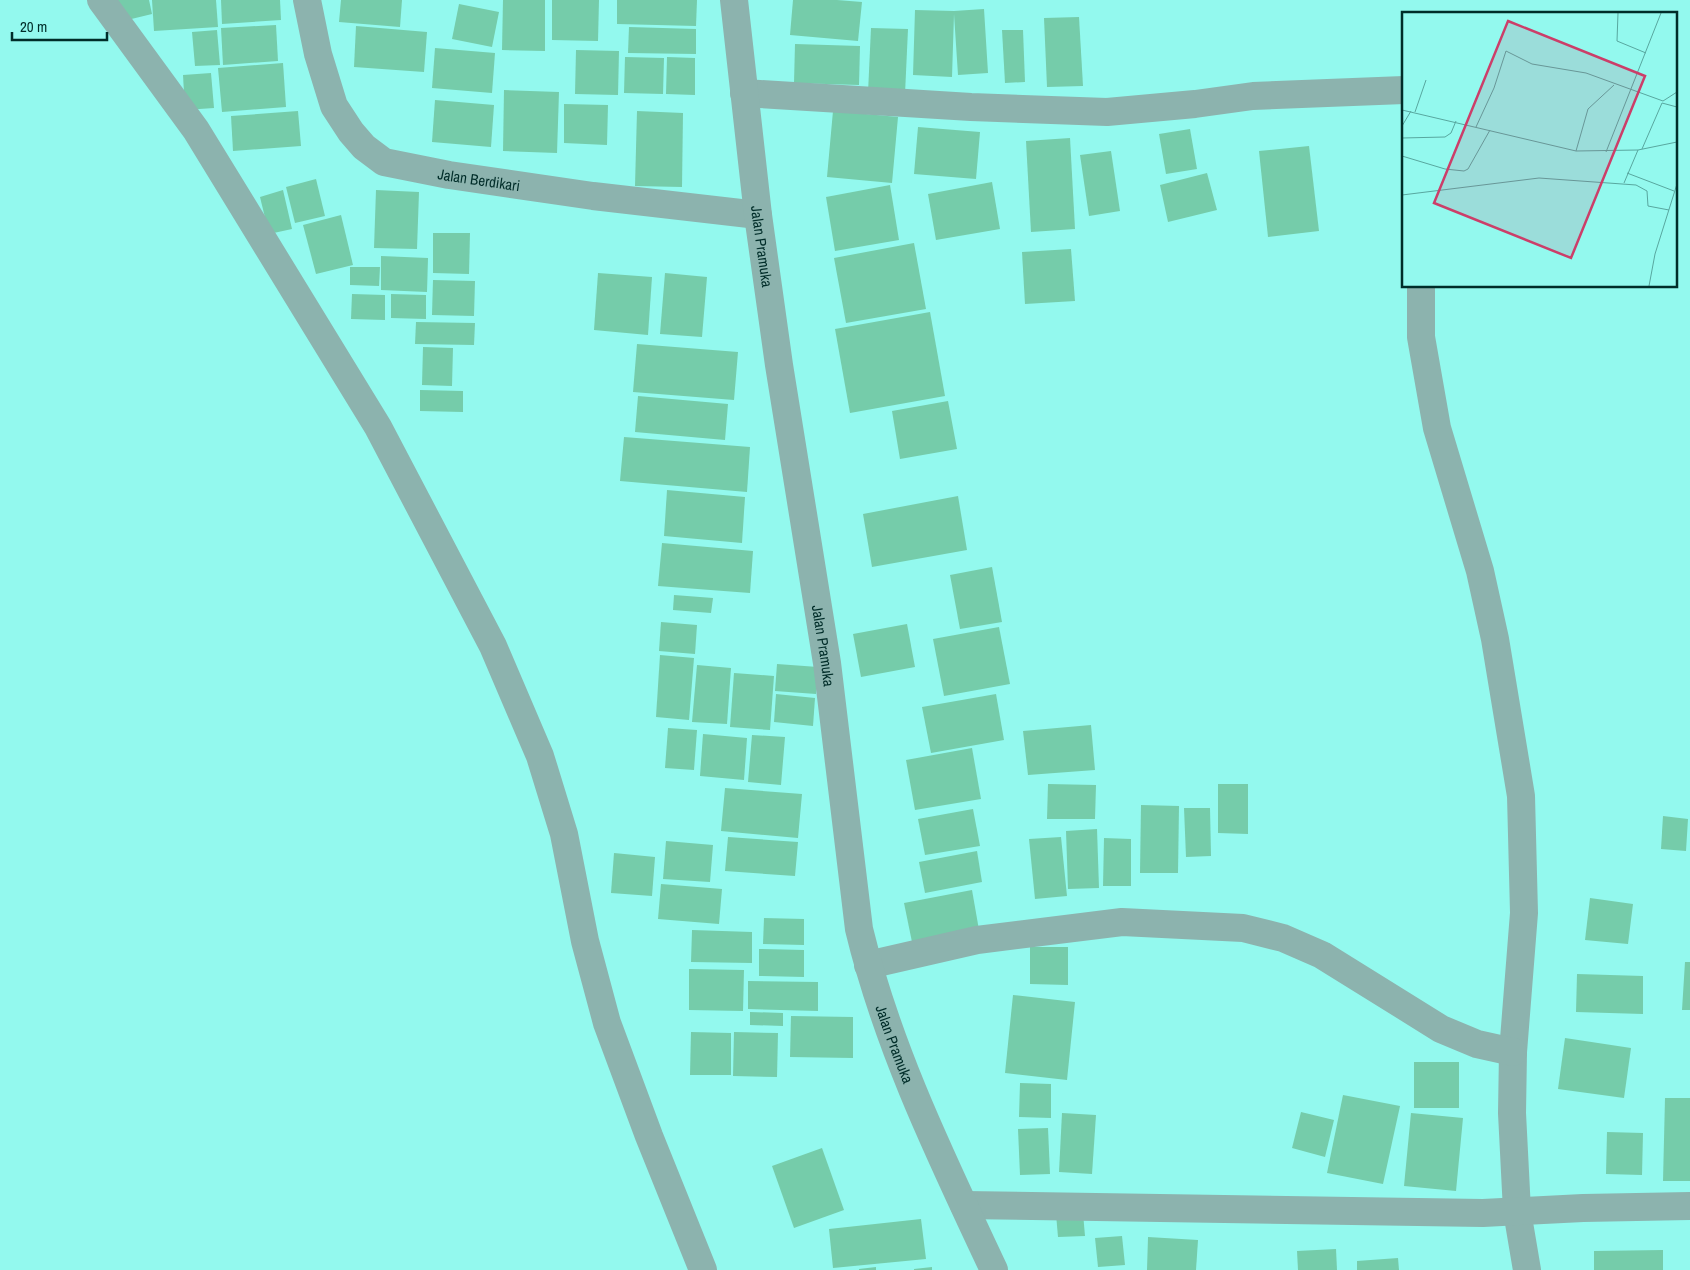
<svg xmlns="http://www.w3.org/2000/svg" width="1690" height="1270" font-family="'Archivo Narrow',sans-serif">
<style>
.building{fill:#75ccaa}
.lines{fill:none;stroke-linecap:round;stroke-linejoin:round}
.minor{stroke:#8cb3ae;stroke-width:28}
.tertiary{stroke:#8cb3ae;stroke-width:28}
.labels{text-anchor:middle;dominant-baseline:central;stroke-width:4;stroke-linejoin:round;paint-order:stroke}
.street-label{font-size:15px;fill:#002d29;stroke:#93f9ee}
.inset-road{fill:none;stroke:#58a79f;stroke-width:1}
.view{fill:#cc3e69;fill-opacity:0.15;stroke:#cc3e69;stroke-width:2.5}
.inset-edge{fill:none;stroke:#002d29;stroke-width:2.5}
</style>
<rect width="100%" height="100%" fill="#93f9ee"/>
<!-- building -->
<g class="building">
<path d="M114 0H149L152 14 119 22Z"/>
<path d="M152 0H216L218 27 154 31Z"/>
<path d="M221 0H280L281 20 222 24Z"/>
<path d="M341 0H402L400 27 339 22Z"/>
<path d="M503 0H545V51L502 50Z"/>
<path d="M552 0H599L598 41 552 40Z"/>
<path d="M617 0H697L696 26 617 24Z"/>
<path d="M793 0H837L862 2 858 41 790 35Z"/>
<path d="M459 4 499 12 492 47 452 39Z"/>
<path d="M984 9 988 73 958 75 954 14 952 77 913 75 915 10 954 11Z"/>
<path d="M1079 17 1083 86 1047 87 1044 18Z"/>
<path d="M276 25 278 61 223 65 221 28Z"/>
<path d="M356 26 427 32 424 72 354 67Z"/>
<path d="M629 27 696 29V54L628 53Z"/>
<path d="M871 28 908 29 905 94 868 93Z"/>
<path d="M217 30 220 65 195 66 192 32Z"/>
<path d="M1002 30H1023L1025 82 1005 83Z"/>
<path d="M795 44 860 46 859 85 794 83Z"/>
<path d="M435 48 495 53 492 93 432 88Z"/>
<path d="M576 50 619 51 618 95 575 94Z"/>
<path d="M625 57 664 58 663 94 624 93Z"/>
<path d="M667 57 695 58V95L666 94Z"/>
<path d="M283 63 286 107 222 112 218 68Z"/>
<path d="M211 73 214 108 185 110 183 75Z"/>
<path d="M504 90 559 92 557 153 503 151Z"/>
<path d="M435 100 494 105 491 147 432 142Z"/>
<path d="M564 104 608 105 607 145 564 143Z"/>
<path d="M298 111 301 146 233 151 231 116Z"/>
<path d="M637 111 683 113 682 187 635 186Z"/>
<path d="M833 111 898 117 892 183 827 177Z"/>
<path d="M918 127 980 132 976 179 914 174Z"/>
<path d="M1190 129 1197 169 1166 174 1159 134Z"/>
<path d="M1070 138 1075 229 1031 232 1026 141Z"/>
<path d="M1309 146 1319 231 1268 237 1259 151Z"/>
<path d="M1111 151 1120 211 1089 216 1080 155Z"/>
<path d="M1207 173 1217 210 1168 222 1160 185Z"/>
<path d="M316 179 325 216 295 223 286 187Z"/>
<path d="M992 182 1000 229 936 240 928 194Z"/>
<path d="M890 185 899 240 835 251 826 197Z"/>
<path d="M283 190 292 229 269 234 260 197Z"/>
<path d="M376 190 419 192 417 249 374 248Z"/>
<path d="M341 215 353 265 316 274 303 225Z"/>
<path d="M433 233H470L469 274 433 273Z"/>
<path d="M914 243 926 309 846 323 834 258Z"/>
<path d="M1071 249 1075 301 1025 304 1022 252Z"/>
<path d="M381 256 428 258 427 292 381 290Z"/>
<path d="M350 267H380L379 286 350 285Z"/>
<path d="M598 273 652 277 648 335 594 330Z"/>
<path d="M665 273 707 277 702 337 660 334Z"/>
<path d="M433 280 475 281 474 316 432 315Z"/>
<path d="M352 294 385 295V320L351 319Z"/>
<path d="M391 294 426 295V319L391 318Z"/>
<path d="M930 312 945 396 850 413 835 329Z"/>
<path d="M416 322 475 323 474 345 415 344Z"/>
<path d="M637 344 738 352 734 400 633 392Z"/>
<path d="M423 347 453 348 452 386 422 385Z"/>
<path d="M420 390 463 391V412L420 411Z"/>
<path d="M638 396 728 404 725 440 635 432Z"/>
<path d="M948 401 957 449 900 459 892 411Z"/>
<path d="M624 437 750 447 747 492 620 481Z"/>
<path d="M667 490 745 497 742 543 664 536Z"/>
<path d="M958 496 967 550 872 567 863 514Z"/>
<path d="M662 543 753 551 750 593 658 586Z"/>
<path d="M992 567 1002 622 960 629 950 575Z"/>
<path d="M674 595 713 598 711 613 673 610Z"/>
<path d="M661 622 697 625 695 654 659 651Z"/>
<path d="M907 624 915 667 861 677 853 634Z"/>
<path d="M999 627 1010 684 944 696 933 639Z"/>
<path d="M660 655 694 658 689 720 656 717Z"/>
<path d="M777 664 818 667 816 694 775 691Z"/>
<path d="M697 665 731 668 727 724 692 722Z"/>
<path d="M734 673 774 676 770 730 730 727Z"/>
<path d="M776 694 815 698 813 726 774 722Z"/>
<path d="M996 694 1004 740 931 753 922 707Z"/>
<path d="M1091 725 1095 770 1028 775 1023 731Z"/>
<path d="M668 728 697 730 694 770 665 768Z"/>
<path d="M703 734 747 738 744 780 700 776Z"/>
<path d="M752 735 785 737 781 785 748 782Z"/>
<path d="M972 748 981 799 915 810 906 760Z"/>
<path d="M1048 784 1096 785 1095 819H1047Z"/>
<path d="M1218 784H1248V834L1218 833Z"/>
<path d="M725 788 802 794 798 838 721 831Z"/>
<path d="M1141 805 1179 806 1178 873H1140Z"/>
<path d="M1184 808H1210L1211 856 1186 857Z"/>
<path d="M973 809 980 846 925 855 918 819Z"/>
<path d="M1663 816 1688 819 1686 851 1661 849Z"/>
<path d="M1097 829 1099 888 1068 889 1066 831Z"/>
<path d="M728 837 798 842 795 876 725 871Z"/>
<path d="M1061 837 1067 896 1035 899 1029 839Z"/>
<path d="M1104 838 1131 839V886H1103Z"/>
<path d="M666 841 713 845 710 882 663 879Z"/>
<path d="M977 851 982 882 925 893 919 862Z"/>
<path d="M614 853 655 857 652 896 611 893Z"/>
<path d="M661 884 722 889 719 924 658 919Z"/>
<path d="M972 890 979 930 912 942 904 903Z"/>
<path d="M1590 898 1633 904 1628 944 1585 940Z"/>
<path d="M764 918 804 919V945L763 944Z"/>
<path d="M692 930 752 932V963L691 962Z"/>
<path d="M1030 947H1068V985L1030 984Z"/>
<path d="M759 949 804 950V977L759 976Z"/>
<path d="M1685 962H1690V1010H1682Z"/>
<path d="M689 969 744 970 743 1011 689 1010Z"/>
<path d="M1577 974 1643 976V1014L1576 1012Z"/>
<path d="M748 981 818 982V1011L748 1009Z"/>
<path d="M1013 995 1075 1002 1067 1080 1005 1073Z"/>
<path d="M750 1012 783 1013V1026L750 1025Z"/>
<path d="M791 1016 853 1017V1058L790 1057Z"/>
<path d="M691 1032 731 1033V1075H690Z"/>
<path d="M734 1032 778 1033 777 1077 733 1076Z"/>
<path d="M1565 1038 1631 1048 1624 1098 1558 1089Z"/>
<rect x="1414" y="1062" width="45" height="46"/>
<path d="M1020 1083 1051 1084V1118L1019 1117Z"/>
<path d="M1343 1095 1400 1106 1383 1184 1327 1173Z"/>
<path d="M1665 1098H1690V1181H1663Z"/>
<path d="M1301 1112 1334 1120 1325 1157 1292 1148Z"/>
<path d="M1062 1113 1096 1115 1092 1174 1059 1172Z"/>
<path d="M1411 1113 1463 1118 1456 1191 1404 1186Z"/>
<path d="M1048 1128 1050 1174 1020 1175 1018 1129Z"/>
<path d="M1607 1132 1643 1133 1642 1175 1606 1174Z"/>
<path d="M822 1148 844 1210 794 1228 772 1166Z"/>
<path d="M1083 1213 1085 1236 1058 1237 1056 1214Z"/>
<path d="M921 1219 926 1259 833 1268 829 1229Z"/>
<path d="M1122 1236 1125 1265 1098 1267 1095 1238Z"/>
<path d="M1148 1237 1198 1240 1196 1270H1147Z"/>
<path d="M1336 1249 1337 1270H1298L1297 1251Z"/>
<path d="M1663 1250V1270H1594V1251Z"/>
<path d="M1398 1258 1399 1270H1357V1261Z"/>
<path d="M876 1267V1270H859V1269Z"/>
<path d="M932 1267V1270H914V1269Z"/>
</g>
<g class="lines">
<!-- minor -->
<g class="minor">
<path d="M101 0 196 130 378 427 493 646 540 756 564 834 585 941 607 1023 649 1136 703 1270"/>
<path id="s1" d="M307 0 318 54 334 106 351 132 364 147 384 162 449 175 593 196 758 215"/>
<path d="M744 93 971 107 1107 112 1195 104 1253 96 1404 90"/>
<path d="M1421 286V337L1437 428 1480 571 1495 639 1521 796 1524 913 1513 1052 1512 1113 1517 1211 1527 1270"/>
<path d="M868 965 977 940 1122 922 1243 928 1283 938 1322 955 1441 1029 1477 1044 1513 1052"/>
<path d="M964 1205 1483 1213 1583 1208 1690 1206"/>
</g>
<!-- tertiary -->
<path class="tertiary" id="s2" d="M734 0 758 215 779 365 827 663 859 929C888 1049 942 1159 994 1270"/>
</g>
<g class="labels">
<!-- street labels -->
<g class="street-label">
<text stroke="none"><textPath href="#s1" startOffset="282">Jalan Berdikari</textPath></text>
<text stroke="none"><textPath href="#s2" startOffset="248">Jalan Pramuka</textPath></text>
<text stroke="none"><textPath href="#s2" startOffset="652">Jalan Pramuka</textPath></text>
<text stroke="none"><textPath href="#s2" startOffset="1058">Jalan Pramuka</textPath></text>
</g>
</g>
<!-- overview -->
<g transform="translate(1402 12)">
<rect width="275" height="275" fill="#93f9ee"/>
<path class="inset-road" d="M216 1 215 29 244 41M0 98 174 139 236 138 275 130M13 100 24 68M0 114 9 99M74 115 92 76 104 39 130 52 184 61 261 89 275 80M0 126 43 125 49 121 54 109M240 137 260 91 275 95M174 139 186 97 212 73M204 140 259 1M0 144 43 157 62 159 66 157 88 118M225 161 272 179M222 171 236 138M0 183 137 166 234 173 245 179 246 194 267 198M247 274 253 242 275 172"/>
<path class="view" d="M106 9 243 64 169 246 32 191Z"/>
<rect width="275" height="275" class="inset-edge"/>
</g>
<!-- scale -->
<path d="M12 32v8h95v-8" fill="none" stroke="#002d29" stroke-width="2.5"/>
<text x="20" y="32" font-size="15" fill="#002d29" stroke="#93f9ee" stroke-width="4" paint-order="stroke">20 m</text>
</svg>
